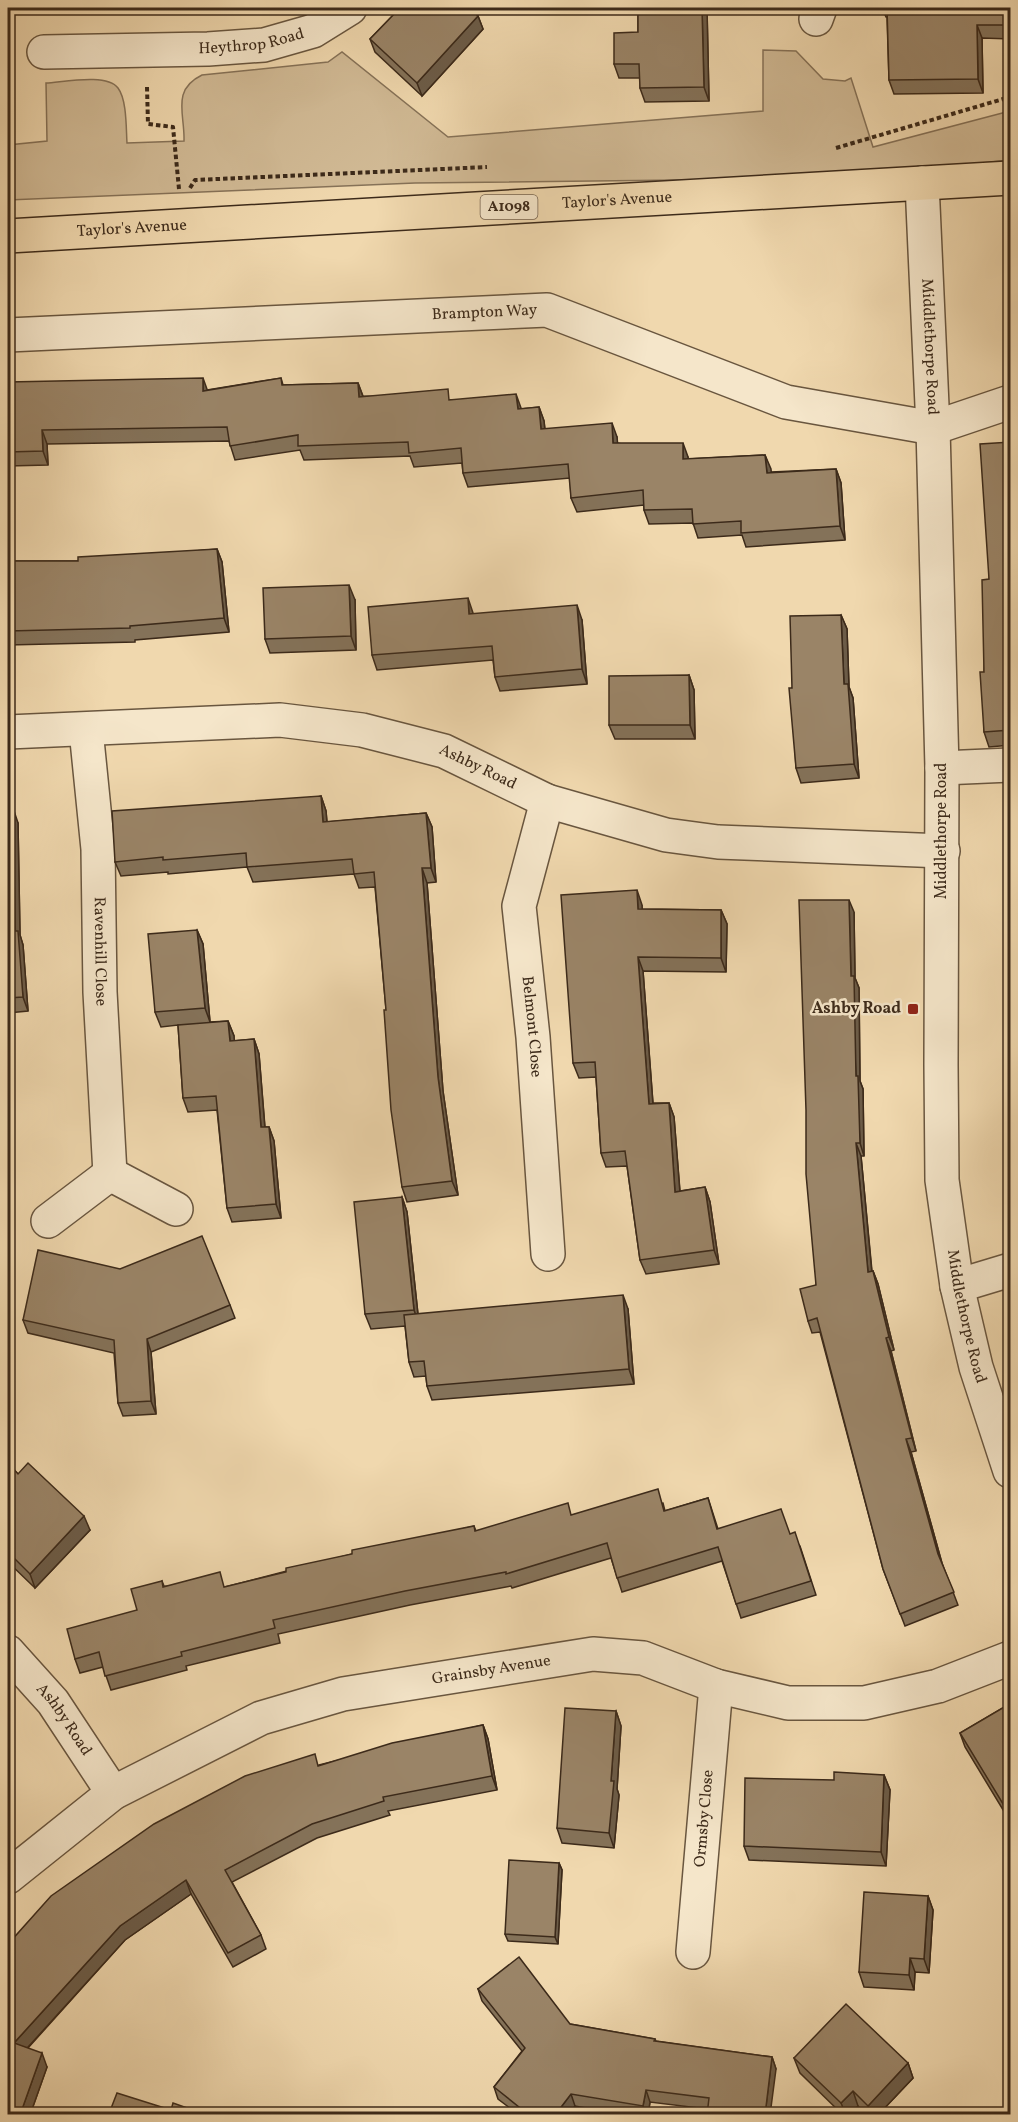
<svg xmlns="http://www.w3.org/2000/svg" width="1018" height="2122" font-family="Vollkorn,serif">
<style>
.green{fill:#d1ba95;stroke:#867258;stroke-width:1.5}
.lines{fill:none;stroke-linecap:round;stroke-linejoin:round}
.minor-casing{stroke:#69563f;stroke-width:36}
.major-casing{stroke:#3c2a1a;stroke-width:36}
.path{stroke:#3c2a1a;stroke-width:4;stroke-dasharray:4.5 3;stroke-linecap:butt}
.minor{stroke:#f5e6ca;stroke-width:33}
.major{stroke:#f0d8ae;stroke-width:33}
.wall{fill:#847259;stroke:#3c2a1a;stroke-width:1.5}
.shaded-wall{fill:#6c5c48;stroke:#3c2a1a;stroke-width:1.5}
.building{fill:#9a8467;stroke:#3c2a1a;stroke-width:1.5}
.poi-dot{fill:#8f2418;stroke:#f5e6ca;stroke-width:2}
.labels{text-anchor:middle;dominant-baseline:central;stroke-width:5;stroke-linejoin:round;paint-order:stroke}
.shield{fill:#f5e6ca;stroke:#74624f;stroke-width:1.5}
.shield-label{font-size:15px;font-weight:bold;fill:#3c2a1a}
.street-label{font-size:16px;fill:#3c2a1a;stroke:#f5e6ca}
.poi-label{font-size:16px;font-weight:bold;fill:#3c2a1a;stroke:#f5e6ca;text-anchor:end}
</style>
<rect width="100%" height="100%" fill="#f0d8ae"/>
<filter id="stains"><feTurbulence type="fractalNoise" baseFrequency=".00333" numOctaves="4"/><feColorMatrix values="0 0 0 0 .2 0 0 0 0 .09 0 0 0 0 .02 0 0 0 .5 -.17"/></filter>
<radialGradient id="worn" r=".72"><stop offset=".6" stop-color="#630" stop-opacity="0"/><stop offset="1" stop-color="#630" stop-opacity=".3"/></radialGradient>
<!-- green -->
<path class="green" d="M763 50 796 51 823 79 845 81 851 78 873 147 1010 111V160L839 178 415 183 8 200V145L47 141 46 83C64 82 107 73 118 88 127 100 126 128 127 143L184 141C185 114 171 90 202 75L328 62 342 52 448 137 763 111Z"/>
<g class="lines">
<!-- minor casing -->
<g class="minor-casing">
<g id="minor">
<path d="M816 19 820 8"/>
<path id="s1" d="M44 52 208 49 264 45 313 31 350 8"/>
<path id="s2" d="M922 183 933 428 942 768 941 1065 942 1180 957 1286 976 1367 1010 1471"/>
<path id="s3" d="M8 335 547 310 786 402 933 428 1010 402"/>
<path id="s4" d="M86 730 98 849 100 992 110 1174"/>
<path id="s5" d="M8 732 280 720 362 730 444 751 547 801 666 835 718 842 943 851"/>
<path d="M942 768 1010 765"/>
<path id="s6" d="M547 801 519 906 533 1037 548 1254"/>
<path d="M48 1221 110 1174 176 1209"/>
<path d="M957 1286 1010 1270"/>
<path id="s7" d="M8 1652 53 1702 113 1793"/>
<path id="s8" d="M8 1877 113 1793 261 1718 343 1694 593 1654 643 1658 716 1686 788 1703H864L938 1686 1010 1658"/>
<path id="s9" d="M693 1952 716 1686"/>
</g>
</g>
<!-- major casing -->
<g class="major-casing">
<g id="major">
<path id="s10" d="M8 236 1010 178"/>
</g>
</g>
<!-- path -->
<g class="path">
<path d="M147 87 148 124 173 127 179 189"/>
<path d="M836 148 1010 97"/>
<path d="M190 188 195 180 487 167"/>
</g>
<!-- minor -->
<use href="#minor" class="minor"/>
<!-- major -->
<use href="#major" class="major"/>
</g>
<!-- wall -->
<g class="wall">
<path d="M400 8H482L476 14 478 16 483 29 422 96 375 52 370 39Z"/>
<path d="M638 8H712H707L709 101 645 102 640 88V78H619L614 64 638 32Z"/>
<path d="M882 8H1011V39L982 38 983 93 894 94 889 80 887 17H886Z"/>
<path d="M8 58 12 121H8Z"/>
<path d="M281 378 283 385 358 383 363 396 452 400 521 409 539 407 544 421 545 429 617 437V443L688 457V459L765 455 771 472 836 469 841 483 845 540 746 547 742 535 698 538 693 523 649 524 644 510V505L577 512 571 498 570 478 468 487 463 473 462 463 414 467 410 456 304 460 300 450 235 460 229 441 47 444 48 465 8 466V382L207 390Z"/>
<path d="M1011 442V745L989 747 984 732V672L989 579Z"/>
<path d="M217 549 222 562 229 632 135 640V642L8 645V561H78Z"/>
<path d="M355 600 356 650 270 653 265 639Z"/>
<path d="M473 614 582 620 587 684 500 691 495 677 493 660 377 670 372 655Z"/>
<path d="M841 615 847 629 849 687 853 698 859 778 801 783 796 768 792 688Z"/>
<path d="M689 675 694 690 695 739H615L609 725Z"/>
<path d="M321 796 326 811 327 822 426 813 432 827 436 882 427 883 443 1091 458 1195 407 1202 402 1187 375 887 359 888 354 874 253 882 247 867 168 874V872L121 876 115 862Z"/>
<path d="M8 809 18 823 20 935 23 945 28 1011 8 1013Z"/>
<path d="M642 905V909L721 910 727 924 726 972 643 971 653 1103H669L674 1117 680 1191 705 1187 710 1202 719 1264 646 1274 640 1260 627 1166 606 1167 601 1153 596 1077 579 1078 573 1063Z"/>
<path d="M854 912 855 978 859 988 860 1081 863 1089 864 1156H861L872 1271H873L878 1284 894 1350 891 1351 916 1451 911 1452 942 1563 958 1605 905 1626 883 1569 820 1332 812 1333 808 1321 816 1285Z"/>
<path d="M197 930 203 944 210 1022 228 1021 234 1036V1041L254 1039 259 1054 265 1127H269L274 1141 281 1218 232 1222 227 1208 217 1110 188 1112 183 1098 178 1025 161 1027 155 1012Z"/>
<path d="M402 1197 407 1212 418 1314 628 1309 634 1384 432 1400 427 1386 426 1376 414 1377 409 1362 405 1326 371 1329 365 1314Z"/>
<path d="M230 1305 235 1318 151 1352 156 1414 123 1416 118 1403 114 1353 28 1333 23 1320Z"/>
<path d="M8 1463 18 1474 90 1530 35 1588 8 1562Z"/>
<path d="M708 1498 718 1529 790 1534 800 1546 816 1595 741 1618 722 1561 622 1592 611 1558 512 1588 511 1586 410 1605 278 1634 280 1643 186 1666 187 1670 111 1690 103 1667 80 1673 75 1659 137 1610 162 1581 164 1586 225 1587 352 1554 474 1526 476 1531 572 1515 663 1503 665 1511Z"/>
<path d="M1011 1703V1823L965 1747 960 1733Z"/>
<path d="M616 1711 621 1726 617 1789 619 1795 614 1848 562 1843 557 1828Z"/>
<path d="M483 1725 488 1739 497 1790 388 1811 390 1815 317 1838 232 1882 261 1935 266 1949 233 1967 191 1894 125 1940 28 2048 47 2067 30 2115H8V1948L319 1765Z"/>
<path d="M884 1775 890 1790 886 1866 749 1860 744 1846Z"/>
<path d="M559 1863 562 1870 558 1944 508 1941 505 1934Z"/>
<path d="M928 1896 933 1910 929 1973 915 1972 914 1990 864 1987 859 1972Z"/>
<path d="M478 1989 570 2024 655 2039 656 2041 772 2057 776 2069 707 2109 650 2102 648 2115H626L575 2106 568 2115H519L498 2099 494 2087 522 2051 482 2001Z"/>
<path d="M794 2058 908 2063 913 2078 878 2115H867L858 2106 850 2115H843L800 2073Z"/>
</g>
<!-- shaded-wall -->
<g class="shaded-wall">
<path d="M467 8H482L471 19Z"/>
<path d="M702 8H707L709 101 704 87Z"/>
<path d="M478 16 483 29 422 96 417 83Z"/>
<path d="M977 25 982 38 983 93 978 79Z"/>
<path d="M8 58 12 121 8 107Z"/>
<path d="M203 378 208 392 203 391Z"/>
<path d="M358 383 363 397H359Z"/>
<path d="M516 394 521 408 523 423 518 409Z"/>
<path d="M539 407 544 421 546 443 541 429Z"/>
<path d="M612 423 617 437 619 458 613 443Z"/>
<path d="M42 430 47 444 48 465 43 451Z"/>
<path d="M683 443 688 457V473L683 459Z"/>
<path d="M765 455 771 469 772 487 767 473Z"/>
<path d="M836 469 841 483 845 540 840 526Z"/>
<path d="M217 549 222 562 229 632 224 618Z"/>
<path d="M349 585 355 600 356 650 351 636Z"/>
<path d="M468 598 473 613 475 629 469 614Z"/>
<path d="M577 605 582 620 587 684 582 669Z"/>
<path d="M841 615 847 629 849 687 853 698 859 778 854 764 844 684Z"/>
<path d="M689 675 694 690 695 739 690 725Z"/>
<path d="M321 796 326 811 328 836 323 822Z"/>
<path d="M13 808 18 823 20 935 23 945 28 1011 23 997 15 931Z"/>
<path d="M426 813 432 827 436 882 431 868Z"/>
<path d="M422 868 427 883 443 1091 458 1195 452 1181 438 1077Z"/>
<path d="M637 890 642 905 643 923 638 909Z"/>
<path d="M849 900 854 912 855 978 859 988 860 1081 863 1089 864 1156 860 1143 856 1076 851 976Z"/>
<path d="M721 910 727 924 726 972 721 958Z"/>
<path d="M197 930 203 944 210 1022 205 1008Z"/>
<path d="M638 957 643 971 654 1118 649 1104Z"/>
<path d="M228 1021 234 1036 235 1055 230 1041Z"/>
<path d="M254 1039 259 1054 266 1142 261 1127Z"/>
<path d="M8 1096 9 1116 8 1112Z"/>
<path d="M669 1103 674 1117 681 1206 675 1192Z"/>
<path d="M269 1127 274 1141 281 1218 276 1204Z"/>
<path d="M856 1143 861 1156 873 1285 868 1272Z"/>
<path d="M705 1187 710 1202 719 1264 714 1250Z"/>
<path d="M402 1197 407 1212 419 1324 414 1310Z"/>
<path d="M873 1271 878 1284 894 1350 889 1337Z"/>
<path d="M623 1295 628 1309 634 1384 629 1369Z"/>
<path d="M886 1338 891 1351 916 1451 912 1438Z"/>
<path d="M147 1339 151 1352 156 1414 151 1401Z"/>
<path d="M906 1439 911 1452 943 1567 938 1554Z"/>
<path d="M84 1516 90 1530 35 1588 30 1574Z"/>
<path d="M616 1711 621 1726 617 1789 619 1795 614 1848 609 1833 611 1781Z"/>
<path d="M483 1725 488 1739 497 1790 492 1776Z"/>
<path d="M884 1775 890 1790 886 1866 881 1852Z"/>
<path d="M559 1863 562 1870 558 1944 555 1937Z"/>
<path d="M186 1880 191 1894 125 1940 19 2057 14 2043 120 1926Z"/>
<path d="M928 1896 933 1910 929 1973 924 1959Z"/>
<path d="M910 1958 915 1972 914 1990 909 1975Z"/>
<path d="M42 2053 47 2067 30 2115H20Z"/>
<path d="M772 2057 776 2069 770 2115H765Z"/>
<path d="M908 2063 913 2078 878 2115H871L868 2106Z"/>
<path d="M646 2090 650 2102 648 2115H646L643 2106Z"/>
<path d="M853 2091 858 2106 850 2115H846L841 2103Z"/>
<path d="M571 2094 575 2106 568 2115H555Z"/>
</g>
<!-- building -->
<g class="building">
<path d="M400 8H469L478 16 417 83 370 39Z"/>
<path d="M638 8H702L704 87 640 88 639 64H614V33L638 32Z"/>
<path d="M887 8H1011V25H977L978 79 889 80Z"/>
<path d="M203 378V391L281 378 282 385 358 383 359 397 448 389 449 400 516 394 518 409 539 407 541 429 612 423 613 443H683V459L765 455 767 473 836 469 840 526 741 533V521L693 524 692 509 644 510 643 490 571 498 568 464 463 473 461 448 409 453 408 442 298 446V435L230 446 227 427 42 430 43 451 8 452V382Z"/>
<path d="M1011 442V730L984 732 980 672H984L982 580 989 579 980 444Z"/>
<path d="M217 549 224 618 130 626V628L8 631V561H78V557Z"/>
<path d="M349 585 351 636 265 639 263 588Z"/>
<path d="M468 598 469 614 577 605 582 669 495 677 492 646 372 655 368 607Z"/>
<path d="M841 615 844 684H848L854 764 796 768 789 688H792L790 616Z"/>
<path d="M689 675 690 725H609V676Z"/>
<path d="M321 796 323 822 426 813 431 868H422L438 1077 452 1181 402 1187 391 1110 384 1010H386L374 872 354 874 352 859 247 867 246 853 163 860V857L115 862 112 811Z"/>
<path d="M13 808 15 931H18L23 997 8 998V809Z"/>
<path d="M637 890 638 909 721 910V958L638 957 649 1104 669 1103 675 1192 705 1187 714 1250 640 1260 625 1151 601 1153 595 1062 573 1063 561 895Z"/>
<path d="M799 900H849L851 976H854L856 1076H858L860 1143H856L868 1272 873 1271 889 1337 886 1338 912 1438 906 1439 938 1554 954 1592 900 1614 883 1569 817 1318 808 1321 800 1289 816 1285 806 1174V1110Z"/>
<path d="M197 930 205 1008 155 1012 148 934Z"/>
<path d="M228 1021 230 1041 254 1039 261 1127H269L276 1204 227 1208 216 1096 183 1098 178 1025Z"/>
<path d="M402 1197 414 1310 365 1314 354 1202Z"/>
<path d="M202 1236 230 1305 147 1339 151 1401 118 1403 114 1340 23 1320 38 1250 120 1269Z"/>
<path d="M623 1295 629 1369 427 1386 424 1361 409 1362 404 1315Z"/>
<path d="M8 1463 18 1474 28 1463 84 1516 30 1574 8 1552Z"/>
<path d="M658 1489 664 1511 708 1498 717 1529 781 1509 790 1534 795 1532 811 1581 736 1604 718 1547 617 1578 607 1543 506 1574V1572L405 1591 273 1620 275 1628 181 1652 182 1656 105 1676 99 1652 75 1659 67 1629 137 1610 131 1589 162 1581 163 1587 220 1572 224 1587 286 1572V1568L352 1554V1550L474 1526 475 1531 568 1503 571 1515Z"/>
<path d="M1011 1703V1817L960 1733Z"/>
<path d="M565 1708 616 1711 611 1781H614L609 1833 557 1828Z"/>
<path d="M483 1725 492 1776 383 1797 384 1801 312 1824 225 1870 261 1935 228 1953 186 1880 120 1926 14 2043 42 2053 20 2115H8V1948L10 1942 51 1896 154 1824 245 1776 315 1754 318 1766 392 1743Z"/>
<path d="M834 1772 884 1775 881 1852 744 1846 745 1778 834 1780Z"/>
<path d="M509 1860 559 1863 555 1937 505 1934Z"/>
<path d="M864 1892 928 1896 924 1959 910 1958 909 1975 859 1972Z"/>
<path d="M519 1957 570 2024 655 2039 654 2041 772 2057 765 2115H707L709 2098 646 2090 643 2106 571 2094 555 2115H529L494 2087 525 2048 478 1989Z"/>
<path d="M846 2004 908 2063 868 2106 853 2091 841 2103 794 2058Z"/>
<path d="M117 2093 171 2110 173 2103 207 2115H105L106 2110 110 2111Z"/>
</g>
<!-- markers -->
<rect class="poi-dot" x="907" y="1003" width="12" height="12" rx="3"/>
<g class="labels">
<!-- shield labels -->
<rect class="shield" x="480.5" y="195" width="57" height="24" rx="4.5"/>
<g class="shield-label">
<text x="509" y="207">A1098</text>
</g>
<!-- street labels -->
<g class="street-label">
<text stroke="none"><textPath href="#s1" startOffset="208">Heythrop Road</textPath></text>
<text stroke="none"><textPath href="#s10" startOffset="610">Taylor's Avenue</textPath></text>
<text stroke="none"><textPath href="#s10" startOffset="124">Taylor's Avenue</textPath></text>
<text stroke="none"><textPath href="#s3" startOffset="477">Brampton Way</textPath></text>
<text stroke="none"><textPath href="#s2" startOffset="164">Middlethorpe Road</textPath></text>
<text stroke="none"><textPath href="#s5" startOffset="477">Ashby Road</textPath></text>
<text transform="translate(942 831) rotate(-90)">Middlethorpe Road</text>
<text stroke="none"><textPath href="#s4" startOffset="222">Ravenhill Close</textPath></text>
<text stroke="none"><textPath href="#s6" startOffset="230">Belmont Close</textPath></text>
<text stroke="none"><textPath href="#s2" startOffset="1136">Middlethorpe Road</textPath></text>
<text stroke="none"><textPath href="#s8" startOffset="536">Grainsby Avenue</textPath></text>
<text stroke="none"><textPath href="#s7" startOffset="88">Ashby Road</textPath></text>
<text stroke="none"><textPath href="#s9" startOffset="134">Ormsby Close</textPath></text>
</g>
<!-- poi labels -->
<g class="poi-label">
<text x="901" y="1009">Ashby Road</text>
</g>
</g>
<!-- margin -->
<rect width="1018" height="2122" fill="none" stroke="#f0d8ae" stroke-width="30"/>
<rect x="9" y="9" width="1000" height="2104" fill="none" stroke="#3c2a1a" stroke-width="3"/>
<rect x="15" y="15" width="988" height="2092" fill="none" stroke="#3c2a1a" stroke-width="1.5"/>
<rect width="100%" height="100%" filter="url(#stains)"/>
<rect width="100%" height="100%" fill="url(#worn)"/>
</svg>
